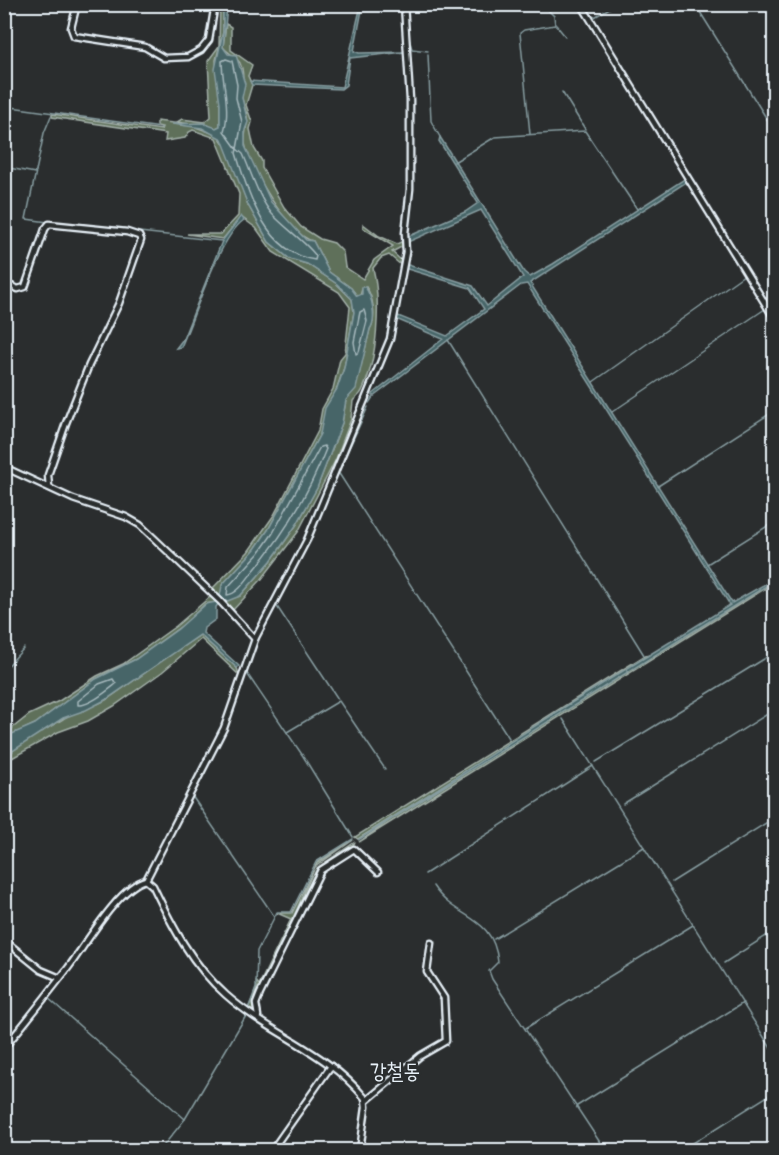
<svg xmlns="http://www.w3.org/2000/svg" width="779" height="1155" font-family="'Balsamiq Sans','Poor Story',sans-serif">
<style>
.green{fill:#5e705a;stroke:#a3b0a9;stroke-width:1.5}
.water{fill:#466567;stroke:#879da1;stroke-width:1.5}
.lines{fill:none;stroke-linecap:round;stroke-linejoin:round}
.shore{stroke:#a7b9be;stroke-width:1.5}
.stream{stroke:#879da1;stroke-width:1.5}
.street-casing{stroke:#e8f1f8;stroke-width:9}
.street{stroke:#2a2d2e;stroke-width:4.5}
.labels{text-anchor:middle;dominant-baseline:central;stroke-width:4.5;stroke-linejoin:round;paint-order:stroke}
.quarter-label{font-size:21px;fill:#e8f1f8;stroke:#2a2d2e}
</style>
<rect width="100%" height="100%" fill="#2a2d2e"/>
<filter id="ink" filterUnits="userSpaceOnUse"><feTurbulence type="fractalNoise" baseFrequency=".0167" numOctaves="2"/><feDisplacementMap in="SourceGraphic" scale="12" xChannelSelector="R" yChannelSelector="G"/><feConvolveMatrix kernelMatrix="1 2 1 2 8 2 1 2 1" color-interpolation-filters="sRGB"/></filter>
<g filter="url(#ink)">
<!-- green -->
<g class="green">
<path d="M220 5H223V32L216 60 220 103V126L216 128 177 122 182 119 205 122 211 117 208 61 219 46Z"/>
<path d="M226 24 231 27V50L252 65 248 76 252 85 246 105 252 122 250 129 254 148 262 161V168L284 207 301 227 320 239 334 243 343 252 345 267 363 279 374 260 393 246 363 228V224L379 236 397 244 405 240V245L392 252 403 262 402 266 389 255 381 258 373 268C381 301 378 359 362 391 360 396 356 397 353 401L351 419 336 459 298 532 261 580 232 611 222 601 240 596 271 561 297 524 317 488 342 423 346 400 358 378 370 329C377 318 373 297 366 287L362 289 360 296H357L351 288 329 272 313 241C290 237 249 168 245 143 244 134 248 125 247 116 246 110 243 104 242 98 240 88 246 74 240 63 236 57 228 53 223 47Z"/>
<path d="M52 114 161 130 162 127 157 126V121L190 125 218 135 229 151 248 205 269 242 290 259 307 264 337 284 352 299 354 312 344 368 320 434 268 530 255 549 222 585 221 599 211 590 248 552 274 515 318 431 322 409 333 389 340 359 345 353 350 307 339 292 273 252 256 228 241 217 223 239 187 234H221L238 216 239 194 216 138 193 130 189 132 185 138 165 141 166 134 52 117Z"/>
<path d="M774 581V583L359 842 394 817Z"/>
<path d="M210 597 218 602 205 604 187 622 136 659 96 679 35 724 5 738V734L29 715 59 701 97 676 123 664 176 626Z"/>
<path d="M200 635 237 668 239 675 201 639 162 672 114 706 88 721 58 732 5 762V756C23 742 43 731 63 719 76 710 95 707 109 698 139 677 169 655 200 635Z"/>
<path d="M651 655 358 839 355 837 644 656Z"/>
<path d="M353 840 315 867 288 930 317 868 355 842 352 847 320 869 255 1001V1014L248 1009 257 988 256 981 259 985 291 919 277 913H292L317 863Z"/>
</g>
<!-- water -->
<g class="water">
<path d="M223 5H227V7L223 47 228 54 236 55 245 84 242 98 248 122 245 130V146L271 202 306 240 313 241 329 272 351 288 357 296 362 294V287H365C372 296 377 319 370 329L356 389 346 400 342 423 317 488 297 524 271 561 240 596 225 602 220 596 222 585 255 549 268 530 320 434 325 408 337 389 344 368 354 312 352 299 337 284 307 264 290 259 269 242 248 205 222 139 202 128 172 124 203 123 216 128 220 126V103L215 69 223 32Z"/>
<path d="M361 5H363L354 51 359 53 405 52 350 58 346 85 341 89 252 85 250 81 342 87Z"/>
<path d="M440 137 524 272 530 277 553 264 686 178 688 181 530 283 732 603 774 579V581L358 840 563 708 730 605 527 284 521 285 373 397V394L443 339 396 319V315L447 336 484 309 470 288 404 268 405 264 473 286 487 306 523 277 481 210 408 242 407 237 465 212 478 203 439 141Z"/>
<path d="M241 216 244 220C219 237 195 316 181 347L176 348 183 339 222 241Z"/>
<path d="M216 602 219 603 216 607V619L204 628 203 633 239 666 237 668 200 635 107 699 86 710 63 718 5 756V737L35 724 96 679 136 659 178 629 206 604Z"/>
</g>
<g class="lines">
<!-- shore -->
<g class="shore">
<path d="M226 59 232 61 237 85 236 98 242 122 237 149 224 131C231 109 222 83 222 61Z"/>
<path d="M237 149 243 154C251 172 259 199 272 214 285 228 307 243 316 256L315 260C266 253 248 194 236 153Z"/>
<path d="M364 310 367 321 359 352 356 354 354 342 360 312Z"/>
<path d="M324 446 326 449C308 496 283 536 251 574 245 582 237 594 227 595L228 587 259 553 273 533 320 447Z"/>
<path d="M113 679 116 684C107 691 89 706 78 705V701L99 684Z"/>
</g>
<!-- stream -->
<g class="stream">
<path d="M695 4 770 124"/>
<path d="M407 13V4"/>
<path d="M593 18 616 4"/>
<path d="M556 25 565 36"/>
<path d="M4 30 11 10"/>
<path d="M408 35 412 49 428 51"/>
<path d="M428 54 431 121 440 137"/>
<path d="M562 92 585 129"/>
<path d="M4 106 161 128"/>
<path d="M530 134 520 33 524 30 555 25 554 16 543 5"/>
<path d="M454 162 495 137 585 131 637 209"/>
<path d="M4 167 35 173"/>
<path d="M48 222 26 219 44 133 51 116"/>
<path d="M77 225H84"/>
<path d="M88 226 99 227"/>
<path d="M130 231 222 241"/>
<path d="M448 340 644 655"/>
<path d="M593 382 744 275"/>
<path d="M369 403 373 397"/>
<path d="M368 407 338 472 509 738"/>
<path d="M612 412 765 309"/>
<path d="M658 486 774 411"/>
<path d="M707 564 774 522"/>
<path d="M276 605 338 699"/>
<path d="M4 615 8 607"/>
<path d="M765 658 774 652"/>
<path d="M4 670 24 648"/>
<path d="M246 672 303 756 353 837"/>
<path d="M563 719 774 1053"/>
<path d="M287 732 339 701 385 769"/>
<path d="M596 762 764 659"/>
<path d="M192 796 274 916"/>
<path d="M623 804 774 710"/>
<path d="M425 874 593 766"/>
<path d="M672 882 774 818"/>
<path d="M433 886C456 921 493 913 498 962L489 971 492 979 605 1150"/>
<path d="M494 939 644 847"/>
<path d="M724 963 774 931"/>
<path d="M71 968 79 957"/>
<path d="M47 997 185 1119"/>
<path d="M248 1009 256 988 257 951 277 912H291L316 862 353 839"/>
<path d="M526 1028 693 925"/>
<path d="M772 1041 774 1039"/>
<path d="M577 1106 743 1003"/>
<path d="M4 1146 11 1150"/>
<path d="M160 1150 185 1119 247 1014"/>
<path d="M682 1150 774 1092"/>
<path d="M767 1150 774 1146"/>
</g>
<!-- street casing -->
<g class="street-casing">
<g id="street">
<path d="M77 4 71 28 74 36 145 47 164 58 188 57 201 50 209 40 215 4"/>
<path d="M581 4 774 318"/>
<path d="M4 283 18 289 25 287 45 229 49 224 127 232 139 236 141 240 119 303 89 365 66 423 48 475 49 487"/>
<path d="M4 467 73 499 126 517 140 525 220 601 255 639"/>
<path d="M146 880 153 886C172 926 192 965 226 995 270 1034 326 1051 365 1098L366 1107 360 1150"/>
<path d="M4 940 41 970 60 978"/>
<path d="M258 1016 256 1004 260 994 321 870 354 849 378 872"/>
<path d="M4 1048C26 1022 47 995 68 968 84 947 119 886 146 880L224 728 255 639 307 540 390 339 406 252 405 233 410 189V100L404 4"/>
<path d="M366 1101 420 1056 446 1041 444 998 427 972 431 943"/>
<path d="M272 1150 331 1066"/>
</g>
</g>
<!-- street -->
<use href="#street" class="street"/>
</g>
</g>
<g class="labels">
<!-- quarter labels -->
<g class="quarter-label">
<text x="395" y="1071">강철동</text>
</g>
</g>
<!-- margin -->
<rect width="779" height="1155" fill="none" stroke="#2a2d2e" stroke-width="24"/>
<rect x="12" y="12" width="755" height="1131" fill="none" stroke="#e8f1f8" stroke-width="2" filter="url(#ink)"/>
</svg>
